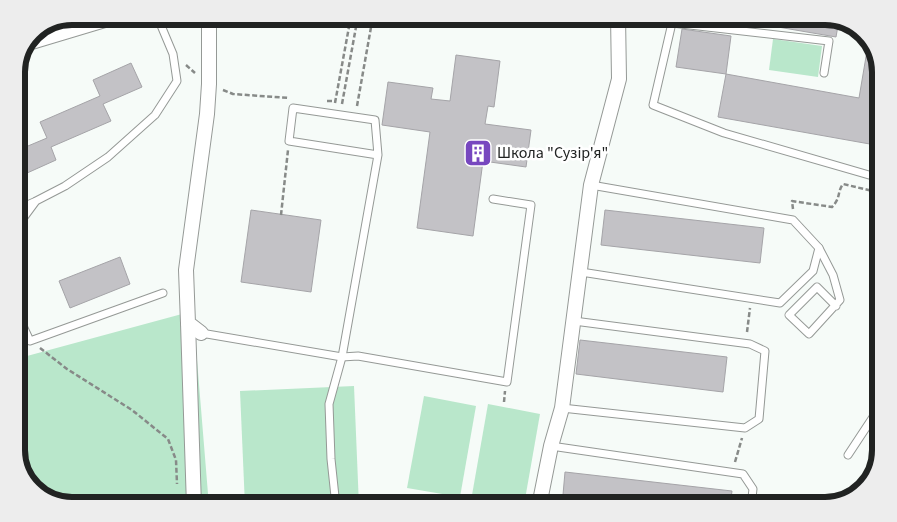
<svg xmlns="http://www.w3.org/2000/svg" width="897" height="522" font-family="'Source Sans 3',sans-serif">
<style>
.green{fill:#b9e7cb}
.building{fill:#c3c2c6;stroke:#a5a4a8}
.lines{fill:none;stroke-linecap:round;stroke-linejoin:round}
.service-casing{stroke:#959996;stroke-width:9}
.minor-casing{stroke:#959996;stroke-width:16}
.path{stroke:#878a88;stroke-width:2.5;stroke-dasharray:5 2.5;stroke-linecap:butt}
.service{stroke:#fff;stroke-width:7}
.minor{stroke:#fff;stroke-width:14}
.labels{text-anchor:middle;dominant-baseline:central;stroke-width:5;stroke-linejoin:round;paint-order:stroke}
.poi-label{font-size:16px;fill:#212322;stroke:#fff;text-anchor:start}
.rim{fill:none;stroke:#212322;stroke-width:6}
</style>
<rect width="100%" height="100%" fill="#f6fbf8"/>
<!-- green -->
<g class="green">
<path d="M773 39 822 46 818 77 769 70Z"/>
<path d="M193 311 209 506H72L44 498 26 481 16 453V358L27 356Z"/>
<path d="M354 386 359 506H245L240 391Z"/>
<path d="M424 396 476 406 460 497 407 488Z"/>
<path d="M488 404 540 414 524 505 472 495Z"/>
</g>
<!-- building -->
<g class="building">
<path d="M714 16H825L839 20 836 37Z"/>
<path d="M682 29 731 36 726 74 676 67Z"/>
<path d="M869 39 871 41 881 69V146L718 117 726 74 859 98Z"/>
<path d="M456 55 500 61 494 107 488 106 485 124 531 130 526 167 483 161 473 236 417 228 430 132 382 125 388 82 433 88 431 99 450 101Z"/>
<path d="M131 63 142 87 103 104 111 121 51 147 56 160 16 178V151L47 138 40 122 100 96 93 80Z"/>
<path d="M251 210 321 220 311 292 241 282Z"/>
<path d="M605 210 764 228 760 263 601 245Z"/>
<path d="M120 257 130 284 70 308 59 281Z"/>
<path d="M580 340 727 357 723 392 576 374Z"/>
<path d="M565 472 732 491 730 506H562Z"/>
</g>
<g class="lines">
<!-- service casing -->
<g class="service-casing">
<g id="service">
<path d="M674 16 672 23 829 41 824 73"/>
<path d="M672 23 653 105 724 133 869 175H881"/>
<path d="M16 210 34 202"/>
<path d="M16 228 36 201 65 186 108 157 155 115 177 81 173 54 157 16"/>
<path d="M819 248 833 275 840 300 809 334 789 315 817 287 836 306"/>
<path d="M581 272 780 303 813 271 819 248 793 220 591 185"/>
<path d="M16 311 30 341 163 293"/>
<path d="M201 333 342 357 358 356 507 382 531 205 493 199"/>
<path d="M562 408 745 428 759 419 765 351 750 344 574 321"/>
<path d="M551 446 743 474 753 489 751 506"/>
<path d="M848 455 881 405"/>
<path d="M336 506 331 459 329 404 342 357 378 155 375 120 293 108 289 141 378 155"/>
</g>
</g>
<!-- minor casing -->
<g class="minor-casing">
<g id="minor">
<path d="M28 43 118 16"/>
<path d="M188 323 194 506"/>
<path d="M201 333 188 323 186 270 207 114 209 84V16"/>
<path d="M539 506 551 446 562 408 591 185 619 79 618 16"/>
</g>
</g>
<!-- path -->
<g class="path">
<path d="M186 65 195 73"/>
<path d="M223 90 233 94 289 98"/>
<path d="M327 101H335"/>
<path d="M335 103 351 16"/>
<path d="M342 104 358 16"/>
<path d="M357 106 373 16"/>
<path d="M793 209 792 201 832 207C841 198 837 192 843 184L881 193"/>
<path d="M281 215 288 150"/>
<path d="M747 332 750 308"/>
<path d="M40 348 67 369 132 410 168 439 176 460 177 484"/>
<path d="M504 402 505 391"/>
<path d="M735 462 742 438"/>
<path d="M347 504 357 506"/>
</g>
<!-- service -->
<use href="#service" class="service"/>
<!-- minor -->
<use href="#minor" class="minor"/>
</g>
<!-- icons -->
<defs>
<g id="building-square" transform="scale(1.4375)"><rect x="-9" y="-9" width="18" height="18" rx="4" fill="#7747bf" stroke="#fff"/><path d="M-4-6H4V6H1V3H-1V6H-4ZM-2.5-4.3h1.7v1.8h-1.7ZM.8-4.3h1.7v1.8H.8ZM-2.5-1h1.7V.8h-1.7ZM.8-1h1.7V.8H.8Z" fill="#fff"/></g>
</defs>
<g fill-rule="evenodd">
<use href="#building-square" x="478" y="153"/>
</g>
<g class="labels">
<!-- poi labels -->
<g class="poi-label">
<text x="497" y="153">Школа "Сузір'я"</text>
</g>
</g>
<!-- crop -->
<path d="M0 0H897V522H0ZM72 25H825A47 47 0 0 1 872 72V450A47 47 0 0 1 825 497H72A47 47 0 0 1 25 450V72A47 47 0 0 1 72 25Z" fill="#ededed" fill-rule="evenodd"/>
<path class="rim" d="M72 25H825A47 47 0 0 1 872 72V450A47 47 0 0 1 825 497H72A47 47 0 0 1 25 450V72A47 47 0 0 1 72 25Z"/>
</svg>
